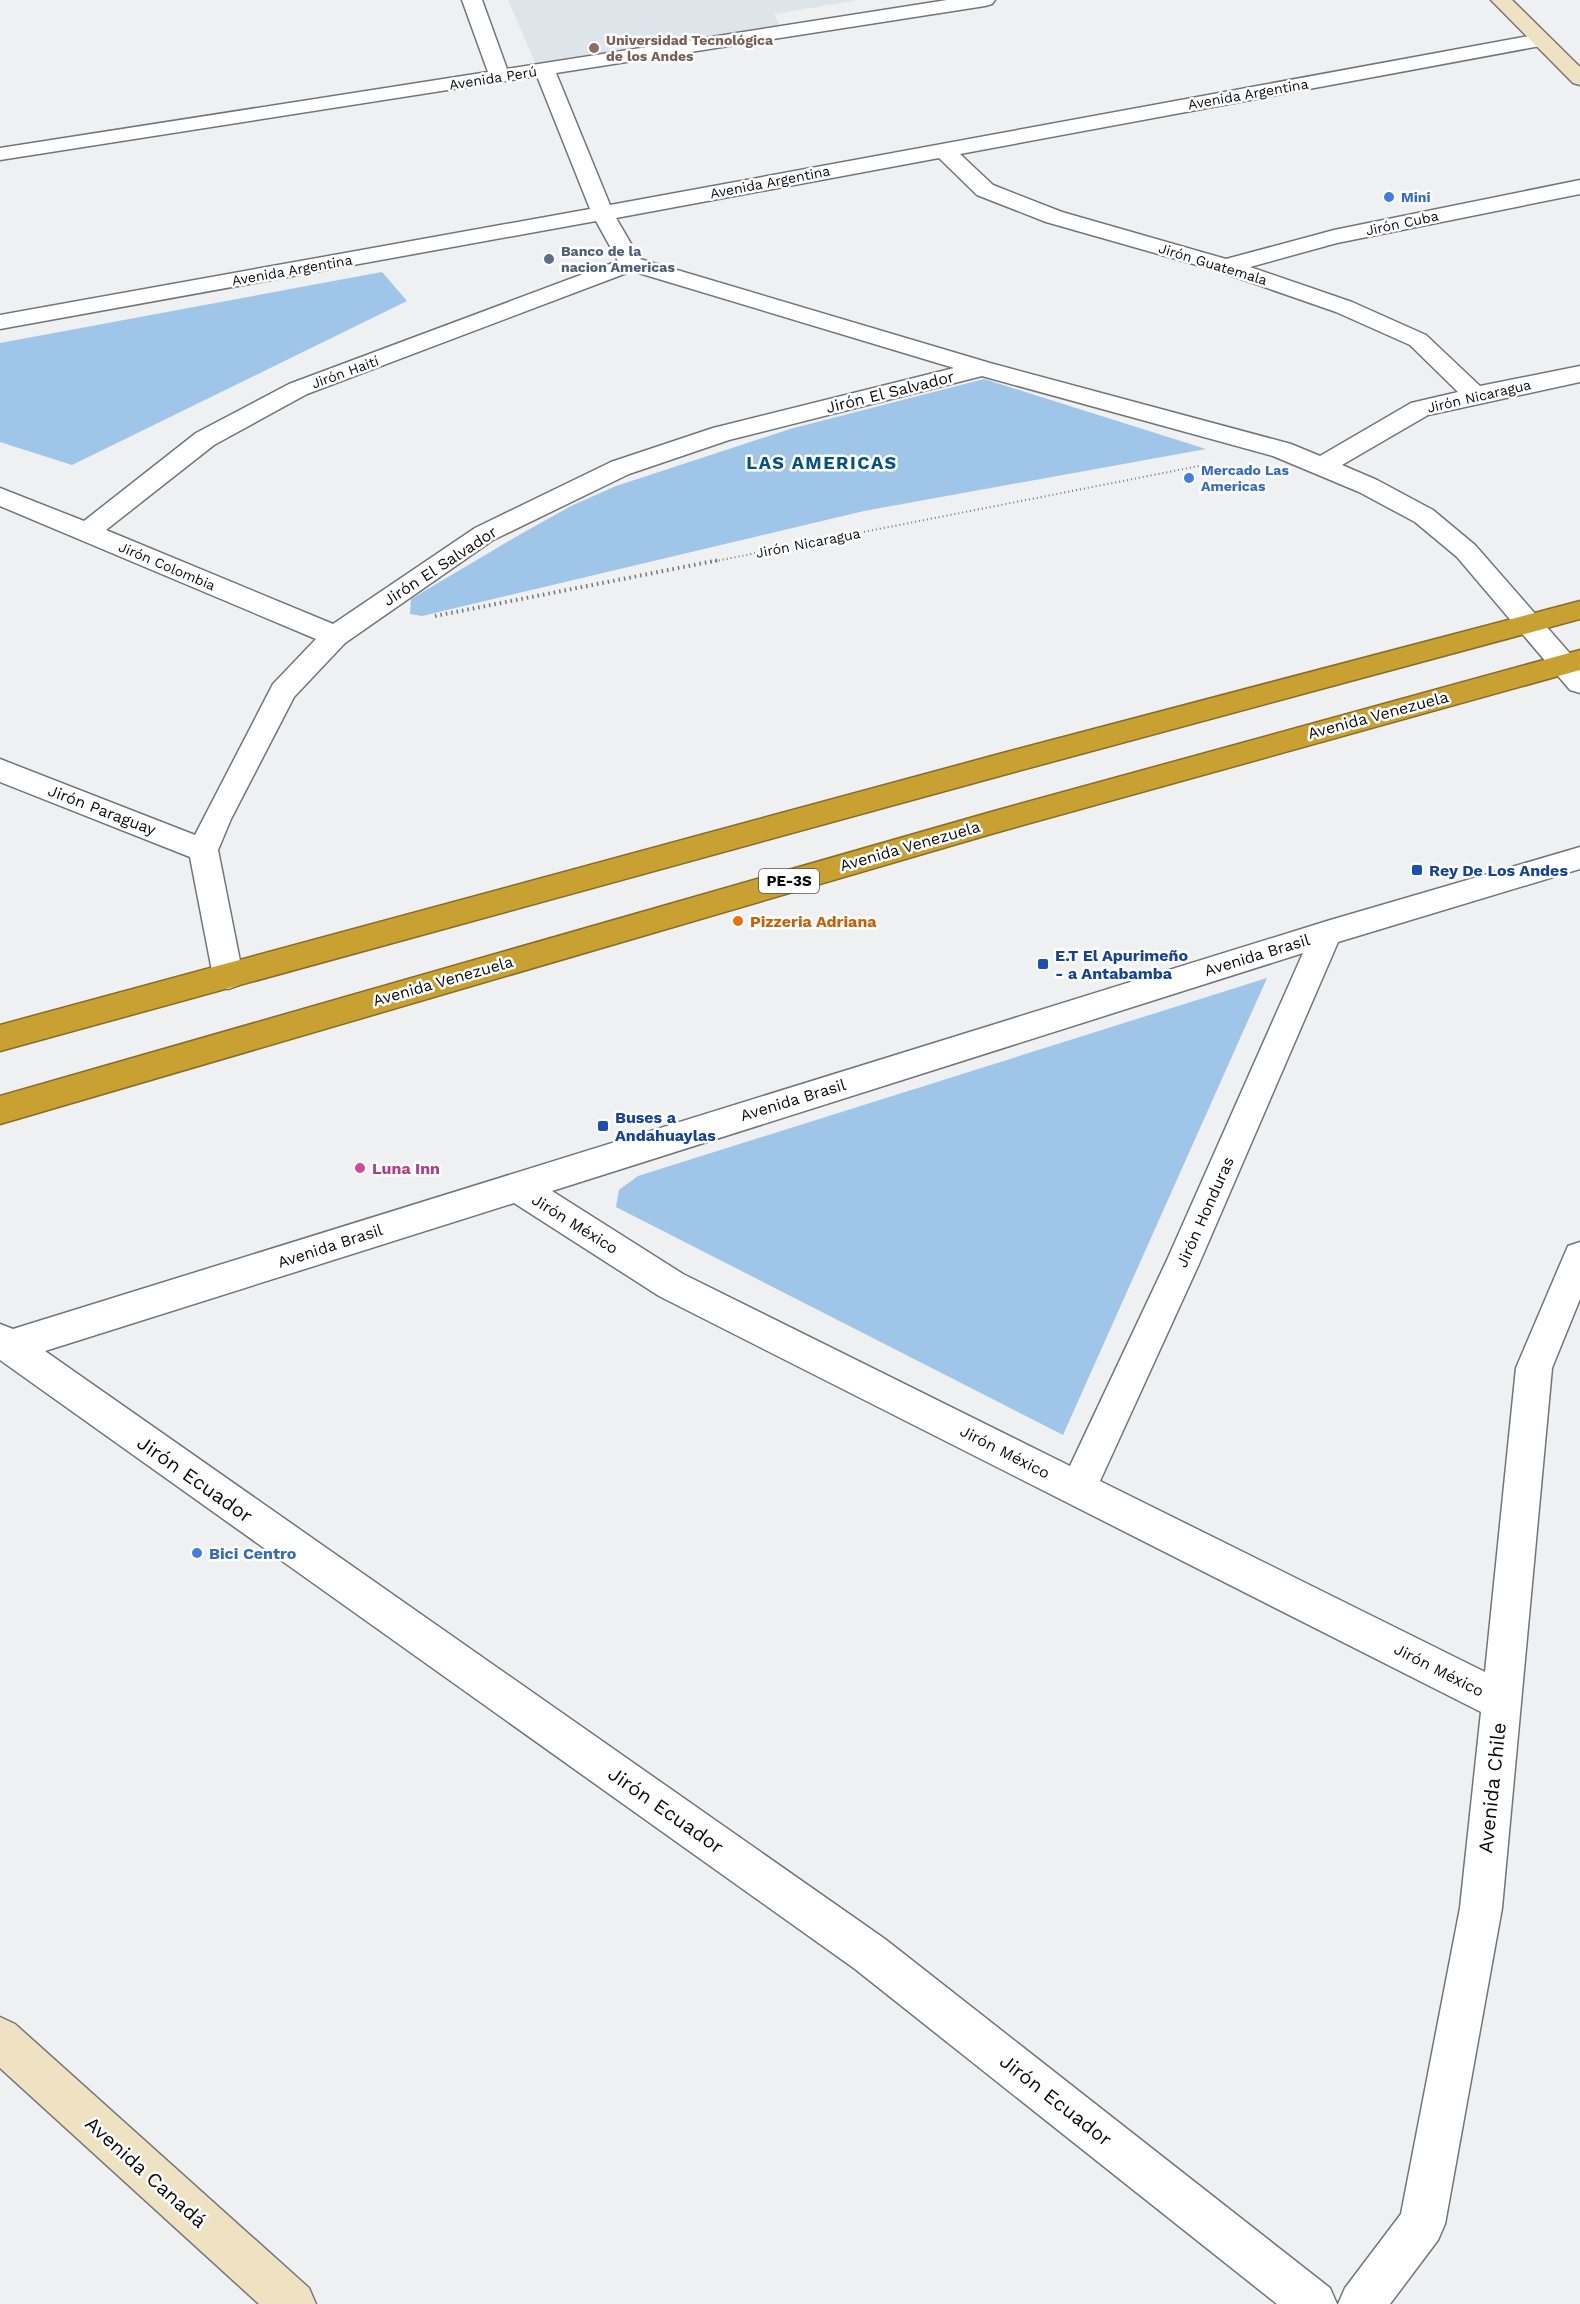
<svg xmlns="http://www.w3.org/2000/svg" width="1580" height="2304" font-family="'Work Sans',sans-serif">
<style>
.built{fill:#dde5eb}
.green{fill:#9fc6e8}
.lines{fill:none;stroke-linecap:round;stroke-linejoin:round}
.street-casing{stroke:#737476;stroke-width:3}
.secondary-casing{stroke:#737476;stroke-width:3}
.highway-casing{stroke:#866c25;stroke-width:3}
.path-far1{stroke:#757677;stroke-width:2;stroke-dasharray:1 3;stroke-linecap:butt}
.path{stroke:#757677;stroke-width:4;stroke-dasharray:1.5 4;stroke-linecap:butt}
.street{fill:#fff;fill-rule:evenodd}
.secondary{fill:#efe2c2;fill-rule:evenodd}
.highway{fill:#c9a032;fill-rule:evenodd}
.education-dot{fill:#8d6e63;stroke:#fff;stroke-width:2}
.shop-dot{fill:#3f7fe0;stroke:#fff;stroke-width:2}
.service-dot{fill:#5c6f8a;stroke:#fff;stroke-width:2}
.transit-dot{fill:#1a4fb4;stroke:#fff;stroke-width:2}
.food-dot{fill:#e8710a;stroke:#fff;stroke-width:2}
.hotel-dot{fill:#d1479c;stroke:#fff;stroke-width:2}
.labels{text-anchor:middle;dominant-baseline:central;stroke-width:5;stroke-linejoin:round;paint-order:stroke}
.far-education-label{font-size:14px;font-weight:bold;fill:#785e54;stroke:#fff;text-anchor:start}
.far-street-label{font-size:14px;fill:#0b0b0c;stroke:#fff}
.far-shop-label{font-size:14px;font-weight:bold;fill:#366cbe;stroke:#fff;text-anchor:start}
.far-service-label{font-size:14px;font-weight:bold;fill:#4e5e75;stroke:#fff;text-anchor:start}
.shield{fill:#fff;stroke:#545455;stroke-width:1.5}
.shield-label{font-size:15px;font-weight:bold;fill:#0b0b0c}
.street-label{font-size:16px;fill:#0b0b0c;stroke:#fff}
.transit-label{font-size:16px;font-weight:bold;fill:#164399;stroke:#fff;text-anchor:start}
.food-label{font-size:16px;font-weight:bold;fill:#c56008;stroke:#fff;text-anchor:start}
.hotel-label{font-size:16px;font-weight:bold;fill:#b23c85;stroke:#fff;text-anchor:start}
.shop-label{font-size:16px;font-weight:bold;fill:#366cbe;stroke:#fff;text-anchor:start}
.far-district-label{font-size:18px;font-weight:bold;letter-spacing:1.5px;fill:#055380;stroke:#fff}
.near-street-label{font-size:20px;fill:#0b0b0c;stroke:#fff}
</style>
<rect width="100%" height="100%" fill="#eef0f2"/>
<!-- built -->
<path class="built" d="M508 0H859L774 14 781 28 537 67Z"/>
<!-- green -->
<g class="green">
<path d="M382 272 407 301 72 465 0 442V343Z"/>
<path d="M984 379 1206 449 864 511 422 616 410 614 411 599 519 535 571 506 616 486 790 429Z"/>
<path d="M1267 978 1063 1435 616 1207 619 1190 638 1176Z"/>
</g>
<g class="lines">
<!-- street casing -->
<g class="street-casing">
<g id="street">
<path d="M462 0H482L507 69 947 0H995L992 4 985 6 556 73 610 205 1540 34 1547 36 1550 40 1547 44 1540 46 960 154 993 185 1062 212 1226 259 1334 230 1580 180V194L1337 243 1250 267 1352 302 1426 335 1480 386 1580 366V382L1428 415 1342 465 1377 480 1433 510 1475 545 1580 665V693L1570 690 1457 557 1415 522 1359 492 1273 456 982 376 729 440 629 474 493 540 345 643 294 697 231 819 218 850 243 976 239 985 228 989 217 985 213 976 190 857 0 782V759L195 835 273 684 316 639 0 506V488L84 521 196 433 289 384 618 261 596 221 0 329V315L590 209 537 76 0 160V148L488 72ZM939 158 977 195 1046 222 1218 271 1336 312 1410 345 1458 392 1411 403 1320 456 1291 444 990 363 640 259 616 218ZM632 271 954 368 713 428 611 462 475 528 333 624 106 530 214 445 307 394Z"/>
<path d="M1580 847V869L1338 942 1199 1264 1100 1481 1485 1672 1516 1368 1568 1246 1580 1242V1299L1552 1368 1502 1908 1445 2224 1438 2240 1390 2304H1338L1345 2288 1401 2214 1460 1908 1481 1712 659 1296 514 1203 45 1351 885 1939 1330 2288 1337 2304H1277L855 1969 0 1360V1324L13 1329 1327 921ZM1303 953 1167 1260 1070 1466 683 1274 552 1191Z"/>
</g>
</g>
<!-- secondary casing -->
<g class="secondary-casing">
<g id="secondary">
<path d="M1491 0H1512L1580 67V85L1573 83Z"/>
<path d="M0 2017 15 2024 309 2288 316 2304H259L0 2068Z"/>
</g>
</g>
<!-- highway casing -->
<g class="highway-casing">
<g id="highway">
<path d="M1580 601V619L1003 775 0 1051V1025L1003 753Z"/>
<path d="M1580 650V670L991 834 0 1124V1096L991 812Z"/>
</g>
</g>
<!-- path-far1 -->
<path class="path-far1" d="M711 562 1199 466"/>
<!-- path -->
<path class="path" d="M435 616 719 560"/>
<!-- street -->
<use href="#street" class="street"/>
<!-- secondary -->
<use href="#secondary" class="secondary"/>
<!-- highway -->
<use href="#highway" class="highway"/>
</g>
<!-- markers -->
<circle class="education-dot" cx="594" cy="48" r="6"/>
<g class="shop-dot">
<circle cx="1389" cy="197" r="6"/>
<circle cx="1189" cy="478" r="6"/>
<circle cx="197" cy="1553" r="6"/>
</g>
<circle class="service-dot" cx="549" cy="259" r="6"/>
<g class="transit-dot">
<rect x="1411" y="864" width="12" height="12" rx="3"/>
<rect x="1037" y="958" width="12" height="12" rx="3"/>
<rect x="597" y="1120" width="12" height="12" rx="3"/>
</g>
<circle class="food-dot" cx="738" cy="921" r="6"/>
<circle class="hotel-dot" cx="360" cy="1168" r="6"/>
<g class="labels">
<!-- far-education labels -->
<g class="far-education-label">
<text x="606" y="40">Universidad Tecnológica<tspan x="606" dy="16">de los Andes</tspan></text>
</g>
<!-- far-street labels -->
<g class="far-street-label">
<text transform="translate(493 78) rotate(-9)">Avenida Perú</text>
<text transform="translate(1248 94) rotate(-10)">Avenida Argentina</text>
<text transform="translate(770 182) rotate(-11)">Avenida Argentina</text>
<text transform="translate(1402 223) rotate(-12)">Jirón Cuba</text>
<text transform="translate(1213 264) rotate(17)">Jirón Guatemala</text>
<text transform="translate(292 270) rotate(-10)">Avenida Argentina</text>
<text transform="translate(345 372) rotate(-20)">Jirón Haití</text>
<text transform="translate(1479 396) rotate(-13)">Jirón Nicaragua</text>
<text transform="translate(808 543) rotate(-11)">Jirón Nicaragua</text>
<text transform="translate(167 566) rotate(23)">Jirón Colombia</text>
</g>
<!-- far-shop labels -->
<g class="far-shop-label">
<text x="1401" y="197">Mini</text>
<text x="1201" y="470">Mercado Las<tspan x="1201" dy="16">Americas</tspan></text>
</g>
<!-- far-service labels -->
<g class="far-service-label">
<text x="561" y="251">Banco de la<tspan x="561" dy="16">nacion Americas</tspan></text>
</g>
<!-- shield labels -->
<rect class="shield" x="759" y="869" width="60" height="24" rx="4.5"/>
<g class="shield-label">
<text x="789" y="881">PE-3S</text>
</g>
<!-- street labels -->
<g class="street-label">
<text transform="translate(890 392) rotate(-14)">Jirón El Salvador</text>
<text transform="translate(440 566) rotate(-33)">Jirón El Salvador</text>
<text transform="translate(1378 715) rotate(-15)">Avenida Venezuela</text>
<text transform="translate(102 810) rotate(21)">Jirón Paraguay</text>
<text transform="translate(910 846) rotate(-16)">Avenida Venezuela</text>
<text transform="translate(1257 955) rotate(-17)">Avenida Brasil</text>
<text transform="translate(443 981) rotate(-16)">Avenida Venezuela</text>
<text transform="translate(793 1100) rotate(-17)">Avenida Brasil</text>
<text transform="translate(1205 1212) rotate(-66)">Jirón Honduras</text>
<text transform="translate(575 1224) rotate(32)">Jirón México</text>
<text transform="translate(330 1246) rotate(-18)">Avenida Brasil</text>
<text transform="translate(1005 1452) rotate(27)">Jirón México</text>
<text transform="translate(1439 1670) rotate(27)">Jirón México</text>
</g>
<!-- transit labels -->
<g class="transit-label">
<text x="1429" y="870">Rey De Los Andes</text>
<text x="1055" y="955">E.T El Apurimeño<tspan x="1055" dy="18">- a Antabamba</tspan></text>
<text x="615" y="1117">Buses a<tspan x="615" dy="18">Andahuaylas</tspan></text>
</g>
<!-- food labels -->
<g class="food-label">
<text x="750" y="921">Pizzeria Adriana</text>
</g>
<!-- hotel labels -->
<g class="hotel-label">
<text x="372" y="1168">Luna Inn</text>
</g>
<!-- shop labels -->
<g class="shop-label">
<text x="209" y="1553">Bici Centro</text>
</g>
<!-- far-district labels -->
<g class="far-district-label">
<text x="822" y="462">LAS AMERICAS</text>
</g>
<!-- near-street labels -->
<g class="near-street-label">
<text transform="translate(195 1479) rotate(35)">Jirón Ecuador</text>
<text transform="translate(1492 1788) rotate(-84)">Avenida Chile</text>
<text transform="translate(666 1810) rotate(35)">Jirón Ecuador</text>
<text transform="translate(1056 2100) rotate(38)">Jirón Ecuador</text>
<text transform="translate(146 2172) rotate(42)">Avenida Canadá</text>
</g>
</g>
</svg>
